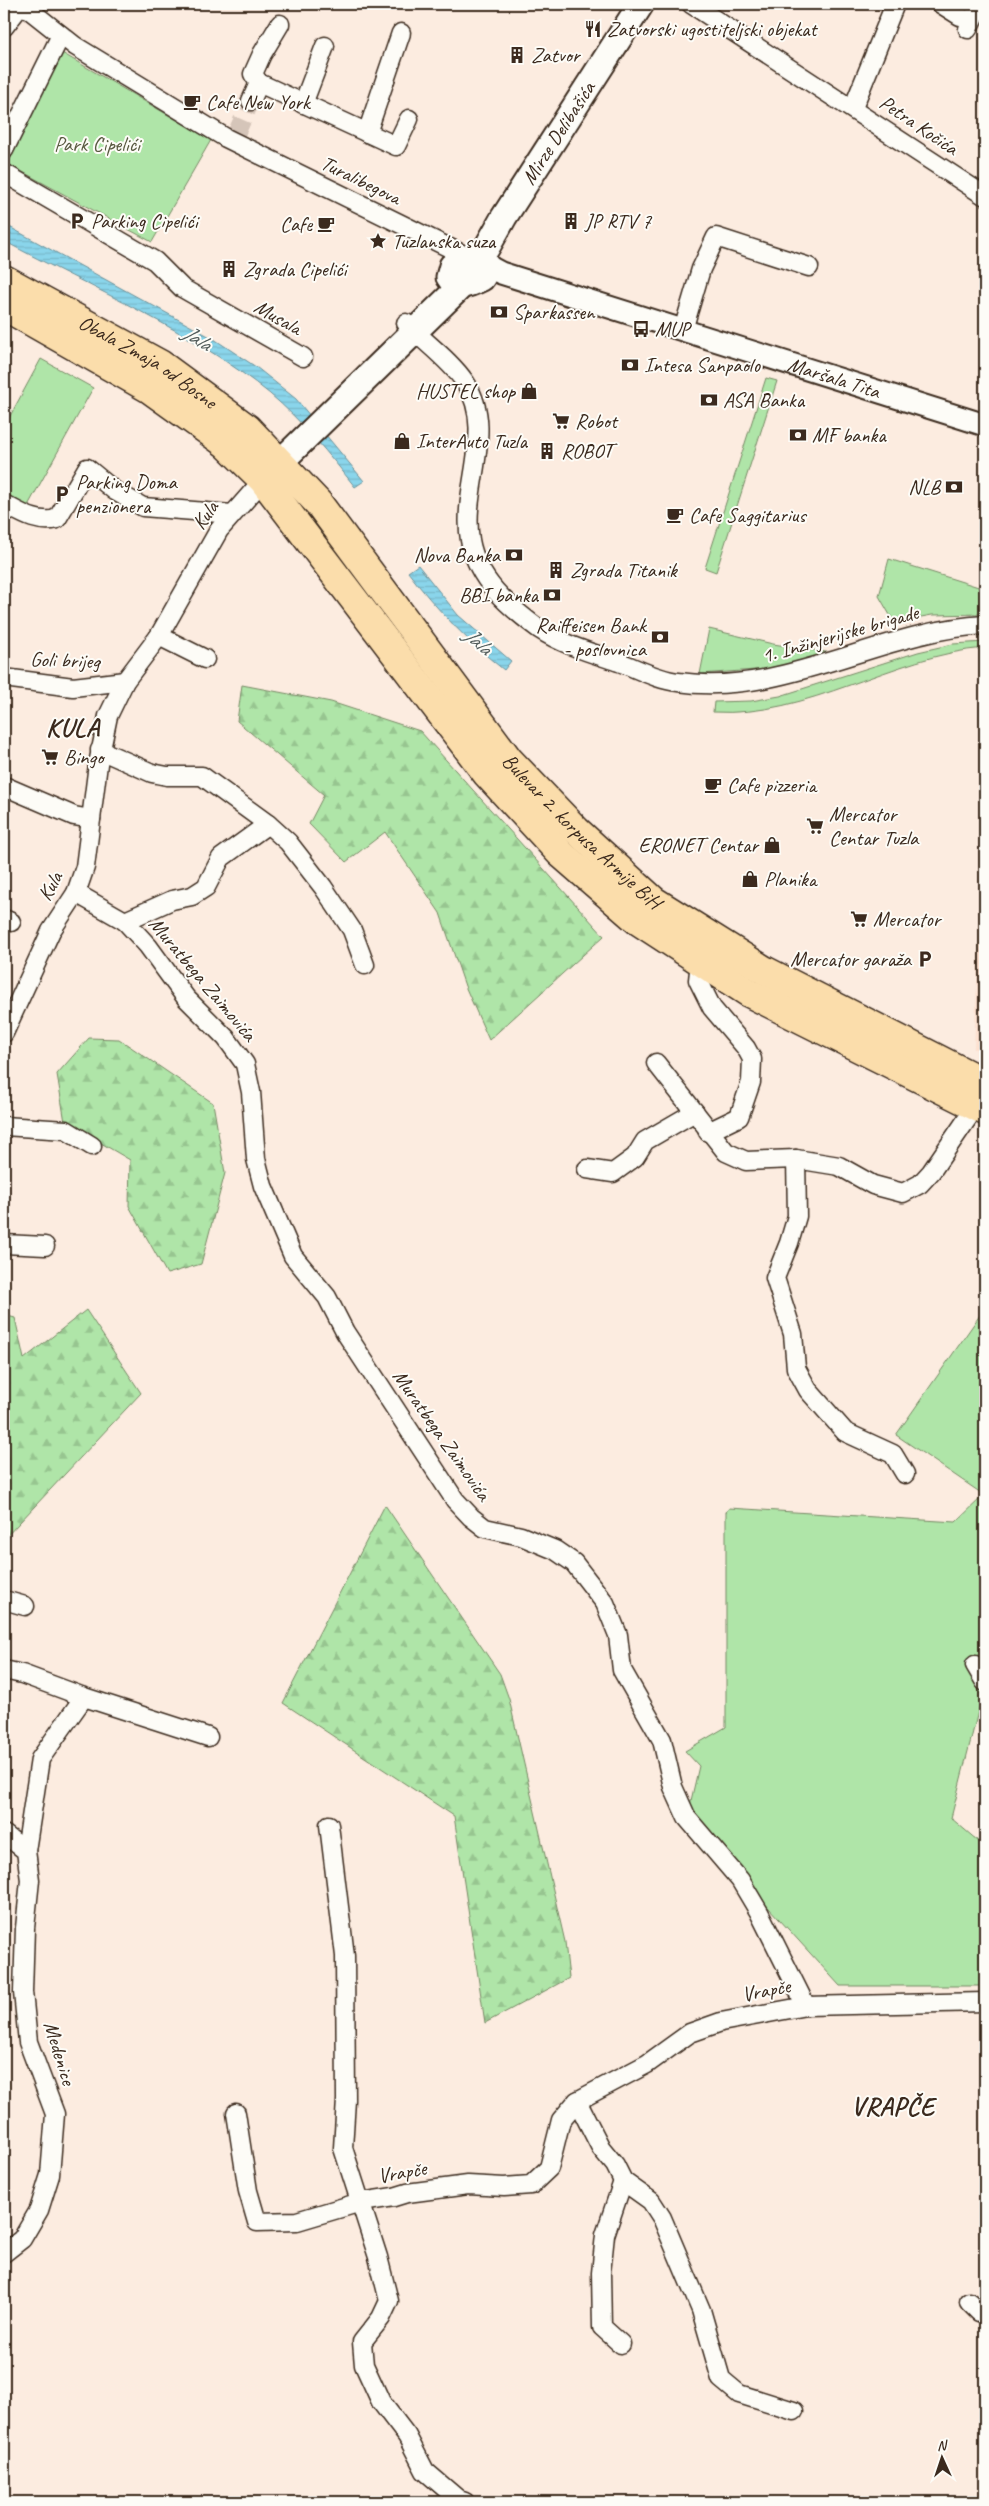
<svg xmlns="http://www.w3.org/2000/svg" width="989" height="2506" font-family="Caveat,sans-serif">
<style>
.built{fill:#fce1d0}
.green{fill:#afe5a8;stroke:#758863}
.forest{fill:url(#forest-firs);stroke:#758863}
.water{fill:url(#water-rules);stroke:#6a9199}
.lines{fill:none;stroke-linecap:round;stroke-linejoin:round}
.minor-tunnel{stroke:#d5c5b9;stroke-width:18;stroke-dasharray:18 9;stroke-linecap:butt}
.minor-casing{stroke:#3b2a1e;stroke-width:21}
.tertiary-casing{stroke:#3b2a1e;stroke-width:25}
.secondary-casing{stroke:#3b2a1e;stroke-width:29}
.primary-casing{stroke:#3b2a1e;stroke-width:31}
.minor{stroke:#fdfcf7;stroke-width:18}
.tertiary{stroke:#fdfcf7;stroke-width:21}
.secondary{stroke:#fdfcf7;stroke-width:25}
.primary{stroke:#fbddab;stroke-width:28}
.labels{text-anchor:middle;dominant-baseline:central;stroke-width:4;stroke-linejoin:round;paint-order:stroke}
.poi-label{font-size:21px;fill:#3b2a1e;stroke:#fdfcf7;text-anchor:start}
.street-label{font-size:21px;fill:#3b2a1e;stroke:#fdfcf7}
.park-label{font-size:21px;fill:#585940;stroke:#fdfcf7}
.water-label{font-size:22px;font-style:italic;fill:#535d5c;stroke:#fdfcf7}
.district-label{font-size:26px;font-weight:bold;letter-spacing:1px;fill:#3b2a1e;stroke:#fdfcf7}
</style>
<defs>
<pattern id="forest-firs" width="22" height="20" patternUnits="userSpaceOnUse" patternTransform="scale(1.25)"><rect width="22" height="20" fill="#afe5a8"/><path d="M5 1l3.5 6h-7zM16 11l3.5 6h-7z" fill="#97c590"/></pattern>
<pattern id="water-rules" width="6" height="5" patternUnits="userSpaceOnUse" patternTransform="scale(1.25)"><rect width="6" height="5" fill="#8ad5eb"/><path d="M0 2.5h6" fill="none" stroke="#78b7c9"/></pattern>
</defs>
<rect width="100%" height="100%" fill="#fcece0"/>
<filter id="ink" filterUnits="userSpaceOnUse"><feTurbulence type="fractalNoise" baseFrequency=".02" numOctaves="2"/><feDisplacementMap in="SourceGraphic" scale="10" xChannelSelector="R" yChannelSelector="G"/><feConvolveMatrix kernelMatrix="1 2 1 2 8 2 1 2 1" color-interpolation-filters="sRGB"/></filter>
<g filter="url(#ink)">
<!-- built -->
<path class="built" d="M985 853V1050L974 1049 982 876Z"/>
<!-- green -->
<g class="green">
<path d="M62 53 211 140 152 242 8 164Z"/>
<path d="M41 359 93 388 25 511 4 499V427Z"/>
<path d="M766 378 777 381 716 572 705 568Z"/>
<path d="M889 559 985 589V614L932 615 894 622 879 596Z"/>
<path d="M709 629 773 644 832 653 769 669 700 674Z"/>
<path d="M985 642V648C892 655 809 718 713 712L714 702 751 701 780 696 918 652 953 644Z"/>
<path d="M985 1308V1684L951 1818 985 1847V1986H840L687 1818 699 1766 685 1751 726 1727V1512L729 1508 956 1522 984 1495 896 1435Z"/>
</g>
<!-- forest -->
<g class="forest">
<path d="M242 685 331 702 420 731 604 936 489 1040 465 986 440 913 385 832 346 862 309 824 324 795 237 721Z"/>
<path d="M89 1038 119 1039 213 1103 225 1173 201 1264 167 1274 129 1206 130 1160 65 1122 57 1074Z"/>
<path d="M86 1310 141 1393 4 1539V1315L15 1318 24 1359Z"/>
<path d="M385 1505 500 1674 509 1699 565 1942 569 1978 485 2023 454 1816 283 1703Z"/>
</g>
<!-- water -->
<g class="water">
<path d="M4 224 214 339 256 367 296 399 364 481 355 487C329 454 302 421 270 394 193 331 91 288 4 241Z"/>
<path d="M418 565 458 615 511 661 504 670C467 641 436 609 408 572Z"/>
</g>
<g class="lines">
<!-- minor-tunnel -->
<path class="minor-tunnel" d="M235 136 251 101"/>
<!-- minor casing -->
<g class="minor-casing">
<g id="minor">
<path d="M22 4 75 46 226 138 470 258"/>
<path d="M691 4 985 196"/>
<path d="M941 4 960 16"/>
<path d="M4 27 22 4"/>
<path d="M968 29 980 4"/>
<path d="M259 83 253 74 262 54 280 24"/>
<path d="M251 101 259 83 396 146 409 119"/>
<path d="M303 104 325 46"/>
<path d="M853 108 895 4"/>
<path d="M367 133 401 33"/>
<path d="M4 150 61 35"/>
<path d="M4 173 155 261 182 288 303 357"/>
<path d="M406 323C424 342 450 360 465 382 497 430 461 487 470 540 477 580 508 606 539 629 563 645 592 653 619 662 638 669 658 680 678 682 786 697 880 630 985 625"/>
<path d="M683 330 701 269 716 237 809 267"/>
<path d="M4 504C21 513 37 524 57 519L87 468 115 491 143 507 232 514"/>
<path d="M159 636 205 659"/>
<path d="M4 678 73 687 125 681"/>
<path d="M100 750 152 773 167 776H202L268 824 288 842 323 887 352 930 365 965"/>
<path d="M4 786 74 816 91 819"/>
<path d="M76 893 125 921 148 946 186 998 226 1038 245 1064 251 1092 256 1159 263 1186 293 1256 327 1297 345 1332 455 1500 471 1517 485 1528 521 1536 555 1550 574 1563 605 1603 618 1635 622 1670 662 1740 673 1787 687 1818 740 1880 759 1912 806 2006"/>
<path d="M4 919 11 922"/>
<path d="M125 921 172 900 192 896 206 887 221 858 268 824"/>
<path d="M700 962 698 980 712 1008 746 1048 752 1059 751 1082 739 1117 708 1132"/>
<path d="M4 1033 51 931 76 893 85 867 98 764 108 716 125 681 159 636 219 530 263 480"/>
<path d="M656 1063 726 1152 746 1161 796 1159"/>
<path d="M4 1126 66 1130 92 1146"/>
<path d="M587 1169 613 1173 635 1157 645 1141 695 1112"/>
<path d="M4 1244 45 1246"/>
<path d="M905 1474 893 1454 845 1432 808 1390 796 1368 793 1334 775 1278 789 1243 797 1216 796 1159 839 1166 873 1185 903 1193 920 1184 931 1172 976 1106"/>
<path d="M4 1600 25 1606"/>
<path d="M975 1665 985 1682"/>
<path d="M4 1670 22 1674 84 1697 208 1737"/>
<path d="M329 1825 345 1956 346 2100 343 2148 378 2257 389 2301 381 2318 362 2342 364 2365 381 2402 407 2436 425 2471 459 2500 465 2502"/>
<path d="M4 1834 26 1851 30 1880 25 1928 23 1992 28 2042 55 2114 50 2175 39 2210 22 2239 4 2253"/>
<path d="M26 1851 40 1759 84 1697"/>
<path d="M577 2101 601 2148 615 2165 623 2181 651 2201 662 2218 701 2310 721 2379 739 2394 794 2411"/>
<path d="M236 2113 248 2191 257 2222 297 2221 361 2202 394 2197 407 2193 468 2185 504 2187 531 2185 549 2168 561 2120 577 2101 647 2064 690 2033 721 2022 806 2006 985 2002"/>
<path d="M969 2302 979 2312 985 2314"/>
<path d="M621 2344 602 2327 601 2273 605 2235 623 2181"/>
</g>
</g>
<!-- tertiary casing -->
<g class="tertiary-casing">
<g id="tertiary">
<path id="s1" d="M486 265 501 273 985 425"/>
</g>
</g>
<!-- secondary casing -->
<g class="secondary-casing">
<g id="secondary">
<path id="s2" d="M473 257 486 249 504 217 641 4"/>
<path d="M477 257 486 265V271L482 278C470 284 457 290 449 277L452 266Z"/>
<path d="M266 476 461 286"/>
</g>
</g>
<!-- primary casing -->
<g class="primary-casing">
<g id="primary">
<path id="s3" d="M4 279 160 364 247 428 319 504 509 760 576 830 654 901 764 970 985 1083"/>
<path d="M4 306 148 388 226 444 263 480 487 774 560 853 637 920 749 993 985 1111"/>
</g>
</g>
<!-- minor -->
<use href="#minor" class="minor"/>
<!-- tertiary -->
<use href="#tertiary" class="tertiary"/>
<!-- secondary -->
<use href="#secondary" class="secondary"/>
<!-- primary -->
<use href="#primary" class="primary"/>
</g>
</g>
<!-- icons -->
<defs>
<g id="restaurant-bare" transform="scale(1.35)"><path d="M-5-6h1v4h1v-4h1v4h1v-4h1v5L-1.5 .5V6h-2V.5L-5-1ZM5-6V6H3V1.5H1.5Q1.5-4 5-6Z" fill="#3b2a1e" stroke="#fdfcf7" stroke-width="2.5" paint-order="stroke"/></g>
<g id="building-bare" transform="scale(1.35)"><path d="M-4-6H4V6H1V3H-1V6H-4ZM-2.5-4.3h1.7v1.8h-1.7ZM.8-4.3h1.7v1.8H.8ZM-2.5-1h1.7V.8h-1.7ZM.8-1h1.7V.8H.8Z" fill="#3b2a1e" stroke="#fdfcf7" stroke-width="2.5" paint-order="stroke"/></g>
<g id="cafe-bare" transform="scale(1.35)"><path d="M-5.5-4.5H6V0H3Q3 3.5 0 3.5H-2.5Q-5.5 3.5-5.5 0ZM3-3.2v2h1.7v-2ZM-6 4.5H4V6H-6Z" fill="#3b2a1e" stroke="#fdfcf7" stroke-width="2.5" paint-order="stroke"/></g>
<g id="parking-bare" transform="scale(1.35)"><path d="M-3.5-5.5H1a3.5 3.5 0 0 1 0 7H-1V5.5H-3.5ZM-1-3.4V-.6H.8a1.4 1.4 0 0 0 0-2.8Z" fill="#3b2a1e" stroke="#fdfcf7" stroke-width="2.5" paint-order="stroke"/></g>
<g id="sight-bare" transform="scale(1.35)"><path d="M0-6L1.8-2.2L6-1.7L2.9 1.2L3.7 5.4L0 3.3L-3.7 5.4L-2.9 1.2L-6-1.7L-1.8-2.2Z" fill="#3b2a1e" stroke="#fdfcf7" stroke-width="2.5" paint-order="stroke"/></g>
<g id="bank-bare" transform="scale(1.35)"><path d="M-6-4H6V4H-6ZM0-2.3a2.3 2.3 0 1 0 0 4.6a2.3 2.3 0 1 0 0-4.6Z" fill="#3b2a1e" stroke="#fdfcf7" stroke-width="2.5" paint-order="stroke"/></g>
<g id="bus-bare" transform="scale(1.35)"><path d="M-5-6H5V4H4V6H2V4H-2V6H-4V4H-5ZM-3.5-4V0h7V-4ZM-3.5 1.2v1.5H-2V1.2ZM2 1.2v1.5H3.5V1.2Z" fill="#3b2a1e" stroke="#fdfcf7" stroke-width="2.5" paint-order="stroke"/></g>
<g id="shop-bare" transform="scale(1.35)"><path d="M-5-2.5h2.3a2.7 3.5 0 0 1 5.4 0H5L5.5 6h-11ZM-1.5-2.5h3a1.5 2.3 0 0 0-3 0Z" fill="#3b2a1e" stroke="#fdfcf7" stroke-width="2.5" paint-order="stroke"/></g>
<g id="supermarket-bare" transform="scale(1.35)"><path d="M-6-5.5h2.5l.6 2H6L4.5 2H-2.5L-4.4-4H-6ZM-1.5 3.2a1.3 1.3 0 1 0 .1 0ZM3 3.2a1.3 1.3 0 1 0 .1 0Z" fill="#3b2a1e" stroke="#fdfcf7" stroke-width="2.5" paint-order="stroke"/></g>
</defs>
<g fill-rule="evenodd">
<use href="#restaurant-bare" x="593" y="29"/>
<use href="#building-bare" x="517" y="55"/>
<use href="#cafe-bare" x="192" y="102"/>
<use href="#parking-bare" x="77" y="221"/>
<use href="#building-bare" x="571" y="221"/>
<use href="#cafe-bare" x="326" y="224"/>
<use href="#sight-bare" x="378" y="241"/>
<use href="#building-bare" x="229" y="269"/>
<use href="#bank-bare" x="499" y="312"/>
<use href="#bus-bare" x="641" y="329"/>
<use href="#bank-bare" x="630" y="365"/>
<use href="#shop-bare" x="529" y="391"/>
<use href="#bank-bare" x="709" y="400"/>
<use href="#supermarket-bare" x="561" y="421"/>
<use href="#bank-bare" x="798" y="435"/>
<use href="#shop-bare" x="402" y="441"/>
<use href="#building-bare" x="547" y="451"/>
<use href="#bank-bare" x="954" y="487"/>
<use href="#parking-bare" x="62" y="494"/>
<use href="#cafe-bare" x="675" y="515"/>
<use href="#bank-bare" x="514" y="555"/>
<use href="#building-bare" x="556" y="570"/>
<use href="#bank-bare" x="552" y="595"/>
<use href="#bank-bare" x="660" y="637"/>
<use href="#supermarket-bare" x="50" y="757"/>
<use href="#cafe-bare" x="713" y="785"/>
<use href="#supermarket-bare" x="815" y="826"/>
<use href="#shop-bare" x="772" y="845"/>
<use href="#shop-bare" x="750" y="879"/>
<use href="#supermarket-bare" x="859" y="919"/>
<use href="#parking-bare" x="925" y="959"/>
</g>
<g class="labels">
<!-- poi labels -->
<g class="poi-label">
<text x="607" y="29">Zatvorski ugostiteljski objekat</text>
<text x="531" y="55">Zatvor</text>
<text x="206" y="102">Cafe New York</text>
<text x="91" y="221">Parking Cipelići</text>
<text x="585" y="221">JP RTV 7</text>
<text x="312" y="224" text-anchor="end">Cafe</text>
<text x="392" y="241">Tuzlanska suza</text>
<text x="243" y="269">Zgrada Cipelići</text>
<text x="513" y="312">Sparkassen</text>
<text x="655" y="329">MUP</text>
<text x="644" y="365">Intesa Sanpaolo</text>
<text x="515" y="391" text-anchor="end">HUSTEL shop</text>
<text x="723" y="400">ASA Banka</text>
<text x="575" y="421">Robot</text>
<text x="812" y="435">MF banka</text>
<text x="416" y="441">InterAuto Tuzla</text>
<text x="561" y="451">ROBOT</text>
<text x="76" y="482">Parking Doma<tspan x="76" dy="24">penzionera</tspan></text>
<text x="940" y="487" text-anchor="end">NLB</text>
<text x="689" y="515">Cafe Saggitarius</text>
<text x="500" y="555" text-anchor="end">Nova Banka</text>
<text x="570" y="570">Zgrada Titanik</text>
<text x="538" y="595" text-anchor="end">BBI banka</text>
<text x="646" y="625" text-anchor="end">Raiffeisen Bank<tspan x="646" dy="24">- poslovnica</tspan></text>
<text x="64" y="757">Bingo</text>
<text x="727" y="785">Cafe pizzeria</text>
<text x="829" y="814">Mercator<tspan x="829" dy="24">Centar Tuzla</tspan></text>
<text x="758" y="845" text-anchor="end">ERONET Centar</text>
<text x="764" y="879">Planika</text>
<text x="873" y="919">Mercator</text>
<text x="911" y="959" text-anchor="end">Mercator garaža</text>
</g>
<!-- street labels -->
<g class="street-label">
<text transform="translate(919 125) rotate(34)">Petra Kočića</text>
<text stroke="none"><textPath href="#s2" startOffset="152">Mirze Delibašića</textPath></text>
<text transform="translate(361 180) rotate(26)">Turalibegova</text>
<text transform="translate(278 317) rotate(30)">Musala</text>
<text stroke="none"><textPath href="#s3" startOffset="166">Obala Zmaja od Bosne</textPath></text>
<text stroke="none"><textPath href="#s1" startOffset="366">Maršala Tita</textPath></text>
<text transform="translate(205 515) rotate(-55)">Kula</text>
<text transform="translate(840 634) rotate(-16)">1. Inžinjerijske brigade</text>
<text transform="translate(65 660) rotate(2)">Goli brijeg</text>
<text stroke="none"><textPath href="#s3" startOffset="811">Bulevar 2. korpusa Armije BiH</textPath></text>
<text transform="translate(50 886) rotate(-61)">Kula</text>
<text transform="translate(203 979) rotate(50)">Muratbega Zaimovića</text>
<text transform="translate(442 1435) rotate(55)">Muratbega Zaimovića</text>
<text transform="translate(766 1990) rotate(-11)">Vrapče</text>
<text transform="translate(60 2053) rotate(73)">Medenice</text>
<text transform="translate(402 2172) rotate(-10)">Vrapče</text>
</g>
<!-- park labels -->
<g class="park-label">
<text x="97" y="144">Park Cipelići</text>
</g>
<!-- water labels -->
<g class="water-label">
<text transform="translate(197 338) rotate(32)">Jala</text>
<text transform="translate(478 641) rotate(41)">Jala</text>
</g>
<!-- district labels -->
<g class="district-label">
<text x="73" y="727">KULA</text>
<text x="893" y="2106">VRAPČE</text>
</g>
</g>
<!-- margin -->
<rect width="989" height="2506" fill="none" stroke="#fdfcf7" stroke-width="20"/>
<rect x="10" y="10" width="969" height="2486" fill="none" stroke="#3b2a1e" stroke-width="2" filter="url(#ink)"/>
<!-- north arrow -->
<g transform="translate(942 2458) rotate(357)" stroke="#fdfcf7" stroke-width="4" paint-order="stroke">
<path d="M0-4L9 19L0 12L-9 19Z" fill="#3b2a1e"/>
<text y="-8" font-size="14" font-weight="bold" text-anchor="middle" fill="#3b2a1e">N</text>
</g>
</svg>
